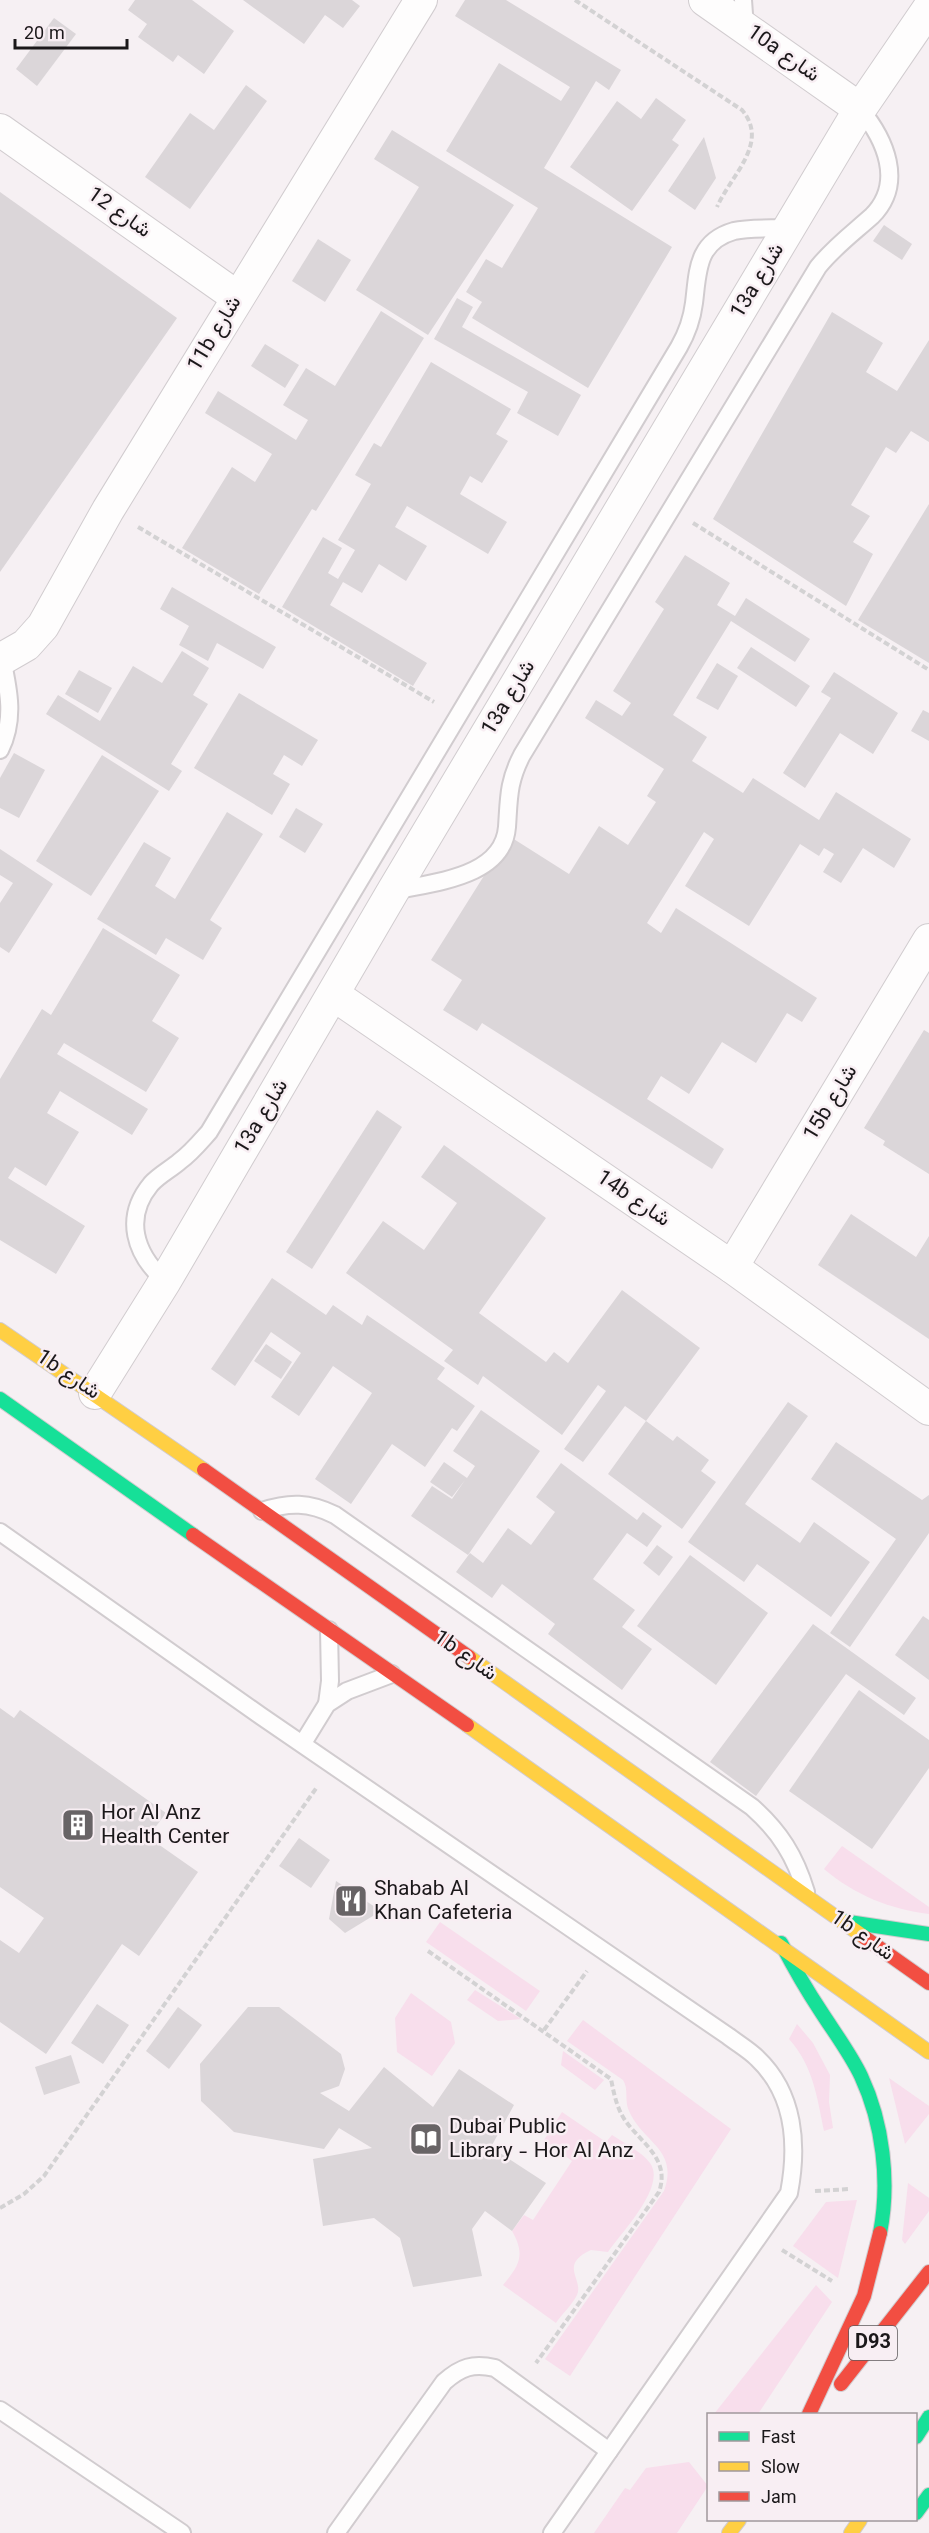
<svg xmlns="http://www.w3.org/2000/svg" width="929" height="2533" font-family="Georgia,Vazirmatn,serif">
<style>
.green{fill:#f8deec}
.building{fill:#dbd6d9}
.lines{fill:none;stroke-linecap:round;stroke-linejoin:round}
.lane-casing{stroke:#d1cccf;stroke-width:20}
.street-casing{stroke:#d1cccf;stroke-width:34}
.fast-casing{stroke:#d1cccf;stroke-width:16}
.slow-casing{stroke:#d1cccf;stroke-width:16}
.jam-casing{stroke:#d1cccf;stroke-width:16}
.path{stroke:#d3d2d3;stroke-width:4;stroke-dasharray:6 3;stroke-linecap:butt}
.lane{stroke:#fefdfd;stroke-width:16}
.street{stroke:#fefdfd;stroke-width:32}
.fast{stroke:#16e098;stroke-width:14}
.slow{stroke:#ffcf43;stroke-width:14}
.jam{stroke:#f24e42;stroke-width:14}
.labels{text-anchor:middle;dominant-baseline:central;stroke-width:5;stroke-linejoin:round;paint-order:stroke}
.shield{fill:#f8eef3;stroke:#5d585b;stroke-width:1.5}
.shield-label{font-size:20px;font-weight:bold;fill:#1b181a}
.street-label{font-size:21px;fill:#1b181a;stroke:#f8eef3}
.poi-label{font-size:21px;fill:#1b181a;stroke:#f8eef3;text-anchor:start}
</style>
<rect width="100%" height="100%" fill="#f6f0f3"/>
<!-- green -->
<g class="green">
<path d="M842 1846 929 1907V1914C889 1909 855 1895 824 1869Z"/>
<path d="M440 1922 540 1991 526 2011 426 1942Z"/>
<path d="M475 1990 521 2019 498 2021 467 2000Z"/>
<path d="M411 1993 451 2022 455 2043 432 2076 397 2052 395 2018Z"/>
<path d="M583 2020 731 2129 570 2376 545 2359 664 2191C679 2149 643 2143 629 2111 624 2100 629 2089 623 2080L567 2041Z"/>
<path d="M797 2024 813 2043 830 2075 829 2102 833 2128 824 2131C817 2096 813 2066 789 2039Z"/>
<path d="M563 2051 604 2080 595 2090 561 2065Z"/>
<path d="M889 2078 929 2106V2114L905 2144Z"/>
<path d="M562 2112 606 2142 612 2135C624 2143 642 2152 650 2163 667 2186 621 2233 608 2252L591 2250C558 2265 584 2279 577 2295 572 2305 562 2314 556 2323L503 2285C519 2266 526 2255 512 2231L524 2215 533 2220 572 2161 544 2140Z"/>
<path d="M908 2183 929 2198V2211L905 2244 902 2240Z"/>
<path d="M857 2200 838 2278 793 2246 826 2202Z"/>
<path d="M816 2285 832 2302 758 2414H714Z"/>
<path d="M689 2462 708 2486 677 2533H594L625 2488 630 2490 646 2468Z"/>
</g>
<!-- building -->
<g class="building">
<path d="M135 0H192L234 31 204 74 178 55 173 62 138 37 147 24 128 10Z"/>
<path d="M243 0H352L360 6 343 28 325 15 304 44Z"/>
<path d="M465 0H506L621 70 609 90 596 81 544 168 672 247 588 388 472 318 482 302 466 292 486 259 502 268 538 208 446 151 499 63 561 101 570 87 455 16Z"/>
<path d="M54 18 76 34 37 86 16 69Z"/>
<path d="M246 85 267 101 190 209 145 177 190 113 214 130Z"/>
<path d="M656 98 686 120 672 140 679 145 632 211 570 167 617 101 641 119Z"/>
<path d="M392 130 514 205 428 335 356 290 419 187 374 159Z"/>
<path d="M704 137 716 178 695 210 668 191Z"/>
<path d="M0 192 177 318 0 572Z"/>
<path d="M884 225 912 244 902 260 873 241Z"/>
<path d="M318 239 351 260 325 302 292 281Z"/>
<path d="M457 298 473 307 462 327 581 395 558 436 517 413 528 392 434 339Z"/>
<path d="M381 311 424 338 316 511 312 509 259 594 182 548 232 467 255 482 272 454 205 413 218 391 296 440 308 420 283 405 306 368 335 386Z"/>
<path d="M832 312 883 343 866 372 897 391 929 340V442L911 431 896 453 886 447 851 505 870 516 853 542 873 554 846 606 713 519Z"/>
<path d="M265 344 299 365 285 388 251 366Z"/>
<path d="M431 362 511 409 496 434 508 441 482 483 470 476 460 494 507 522 488 554 407 506 395 527 427 546 406 581 379 564 362 593 343 582 330 605 427 663 413 686 282 607 323 537 342 548 328 573 338 579 355 550 338 540 371 484 355 475 374 443 381 447Z"/>
<path d="M929 504V663L858 620Z"/>
<path d="M685 555 730 583 717 605 735 616 746 598 810 639 795 662 731 621 673 715 707 737 692 761 743 793 753 778 819 820 836 792 911 839 894 868 863 848 841 883 823 872 834 854 824 848 819 856 800 844 749 926 685 886 714 839 704 832 647 923 661 933 676 908 817 998 802 1022 787 1013 756 1063 722 1042 689 1094 661 1076 647 1099 724 1149 712 1169 482 1023 477 1031 443 1010 462 980 431 960 509 836 569 874 599 826 628 845 656 802 647 796 664 769 585 718 596 700 622 716 631 703 613 691 664 609 655 602Z"/>
<path d="M172 587 276 647 263 669 217 643 208 661 179 645 189 626 160 609Z"/>
<path d="M751 647 810 686 796 707 737 668Z"/>
<path d="M182 651 209 668 193 695 208 704 171 764 182 771 169 791 46 714 58 695 100 721 133 666 162 683Z"/>
<path d="M717 663 738 676 718 710 696 698Z"/>
<path d="M79 670 112 688 98 713 65 694Z"/>
<path d="M834 672 898 713 873 754 840 733 805 788 783 773 831 698 821 692Z"/>
<path d="M239 693 318 740 302 766 284 755 273 774 290 784 272 815 194 768Z"/>
<path d="M923 710 929 713V741L911 731Z"/>
<path d="M14 753 45 770 19 818 0 808V778Z"/>
<path d="M102 755 159 791 91 896 36 861Z"/>
<path d="M296 808 323 824 305 853 279 837Z"/>
<path d="M227 812 263 834 210 920 222 928 203 960 166 938 156 955 97 919 144 842 171 858 155 886 175 899Z"/>
<path d="M0 849 53 884 9 953 0 947V903L13 883 0 875Z"/>
<path d="M103 928 180 975 152 1021 179 1038 146 1092 64 1043 57 1054 148 1109 132 1135 60 1091 47 1113 79 1132 46 1186 15 1167 8 1178 85 1226 56 1274 0 1240V1079L42 1009 51 1015Z"/>
<path d="M924 1030 929 1033V1174L883 1145 885 1141 864 1128Z"/>
<path d="M377 1110 402 1127 312 1269 286 1252Z"/>
<path d="M444 1145 546 1218 479 1313 546 1362 554 1352 568 1363 622 1290 700 1348 646 1421 625 1406 583 1462 564 1449 606 1391 598 1385 562 1435 483 1376 478 1385 444 1361 453 1350 346 1273 383 1221 424 1250 457 1203 421 1177Z"/>
<path d="M851 1214 916 1257 929 1236V1339L818 1265Z"/>
<path d="M272 1278 326 1315 333 1305 362 1325 367 1315 445 1368 437 1379 475 1406 457 1431 452 1428 425 1467 392 1444 351 1504 315 1479 372 1393 333 1366 299 1416 271 1397 301 1353 271 1332 235 1386 211 1369Z"/>
<path d="M266 1344 292 1362 281 1379 254 1361Z"/>
<path d="M788 1402 808 1416 745 1504 800 1543 814 1522 870 1562 831 1617 757 1564 744 1582 688 1542Z"/>
<path d="M481 1410 540 1451 468 1555 411 1516 432 1486 452 1499 465 1480 452 1497 430 1482 444 1462 467 1478 475 1466 453 1451Z"/>
<path d="M646 1421 673 1441 677 1436 709 1460 701 1471 716 1482 682 1529 608 1474Z"/>
<path d="M836 1442 922 1500 929 1495V1533L850 1647 830 1633 896 1539 811 1479Z"/>
<path d="M561 1463 637 1520 643 1512 662 1526 647 1547 627 1533 593 1579 635 1610 622 1627 652 1649 622 1690 548 1634 555 1624 502 1584 492 1598 456 1572 470 1553 483 1563 508 1528 531 1545 555 1512 536 1497Z"/>
<path d="M657 1545 673 1557 659 1576 643 1563Z"/>
<path d="M690 1555 768 1613 716 1685 637 1626Z"/>
<path d="M923 1616 929 1620V1680L895 1655Z"/>
<path d="M813 1624 916 1698 904 1715 846 1674 756 1796 710 1762Z"/>
<path d="M859 1690 929 1740V1768L872 1849 789 1791Z"/>
<path d="M0 1708 14 1718 20 1710 166 1813 148 1837 198 1872 139 1956 122 1944 46 2054 0 2022V1940L19 1953 44 1918 0 1887Z"/>
<path d="M299 1838 330 1860 311 1888 279 1866Z"/>
<path d="M336 1881 381 1911 345 1933 329 1919Z"/>
<path d="M97 2004 129 2025 103 2064 71 2043Z"/>
<path d="M178 2007 202 2025 169 2069 146 2051Z"/>
<path d="M248 2007H279L341 2054 345 2069 339 2086 320 2093 349 2111 384 2067 433 2107 459 2069 514 2105 491 2147 546 2183 512 2231 485 2211 472 2229 482 2276 413 2287 400 2238 374 2218 323 2226 313 2159 372 2148 339 2128 324 2149 234 2132 201 2101 200 2064Z"/>
<path d="M71 2055 80 2083 44 2095 35 2067Z"/>
</g>
<g class="lines">
<!-- lane casing -->
<g class="lane-casing">
<g id="lane">
<path d="M743 0 745 28"/>
<path d="M0 750C15 720 9 691 2 659"/>
<path d="M394 891C432 882 503 878 507 827 509 798 508 782 522 755L818 267C834 247 853 233 872 216 905 183 885 139 860 109"/>
<path d="M165 1281C135 1254 123 1218 151 1184 159 1175 171 1169 180 1161 191 1153 200 1142 209 1132L679 347C687 333 692 319 694 303 698 272 696 242 734 231 750 227 772 229 790 228"/>
<path d="M262 1511C289 1502 309 1502 335 1515L752 1807C780 1832 795 1856 806 1892"/>
<path d="M0 1532 261 1716 728 2036C737 2043 749 2050 757 2058 795 2094 798 2146 789 2193L552 2533"/>
<path d="M327 1704 330 1681 329 1630"/>
<path d="M303 1743 327 1704 347 1691 392 1674"/>
<path d="M0 2410 182 2533"/>
<path d="M336 2533 444 2382C461 2367 473 2363 495 2368L609 2451"/>
</g>
</g>
<!-- street casing -->
<g class="street-casing">
<g id="street">
<path d="M705 0 860 109"/>
<path d="M0 130 237 297"/>
<path d="M0 660 26 645 43 626 108 510 421 0"/>
<path d="M334 995 732 1267 929 1409"/>
<path d="M732 1267 929 940"/>
<path d="M95 1393 165 1281 393 891 860 109 929 8"/>
</g>
</g>
<!-- fast casing -->
<g class="fast-casing">
<g id="fast">
<path d="M0 1399 193 1535"/>
<path d="M842 1921 929 1934"/>
<path d="M781 1943C793 1966 806 1989 820 2010 834 2032 850 2053 861 2076 883 2123 890 2182 880 2233"/>
<path d="M916 2437 929 2417"/>
<path d="M916 2513 929 2495"/>
</g>
</g>
<!-- slow casing -->
<g class="slow-casing">
<g id="slow">
<path d="M0 1330 204 1470"/>
<path d="M469 1657 864 1937"/>
<path d="M467 1725 929 2052"/>
<path d="M729 2533 739 2520"/>
<path d="M851 2533 860 2520"/>
</g>
</g>
<!-- jam casing -->
<g class="jam-casing">
<g id="jam">
<path d="M204 1470 469 1657"/>
<path d="M193 1535 467 1725"/>
<path d="M864 1937 929 1983"/>
<path d="M841 2384 929 2272"/>
<path d="M809 2414 864 2296 880 2233"/>
</g>
</g>
<!-- path -->
<g class="path">
<path d="M575 0 742 110C770 143 731 175 717 207"/>
<path d="M693 523 929 670"/>
<path d="M138 527 434 702"/>
<path d="M428 1951 611 2079C614 2094 617 2110 627 2123 644 2145 670 2160 659 2192L536 2363"/>
<path d="M544 2030 587 1971"/>
<path d="M815 2191 850 2189"/>
<path d="M0 2208 24 2194 44 2176 317 1787"/>
<path d="M782 2250 832 2281"/>
</g>
<!-- lane -->
<use href="#lane" class="lane"/>
<!-- street -->
<use href="#street" class="street"/>
<!-- fast -->
<use href="#fast" class="fast"/>
<!-- slow -->
<use href="#slow" class="slow"/>
<!-- jam -->
<use href="#jam" class="jam"/>
</g>
<!-- icons -->
<defs>
<g id="building-square" transform="scale(1.725)"><rect x="-9" y="-9" width="18" height="18" rx="4" fill="#686466" stroke="#f8eef3"/><path d="M-4-6H4V6H1V3H-1V6H-4ZM-2.5-4.3h1.7v1.8h-1.7ZM.8-4.3h1.7v1.8H.8ZM-2.5-1h1.7V.8h-1.7ZM.8-1h1.7V.8H.8Z" fill="#fff"/></g>
<g id="restaurant-square" transform="scale(1.725)"><rect x="-9" y="-9" width="18" height="18" rx="4" fill="#686466" stroke="#f8eef3"/><path d="M-5-6h1v4h1v-4h1v4h1v-4h1v5L-1.5 .5V6h-2V.5L-5-1ZM5-6V6H3V1.5H1.5Q1.5-4 5-6Z" fill="#fff"/></g>
<g id="library-square" transform="scale(1.725)"><rect x="-9" y="-9" width="18" height="18" rx="4" fill="#686466" stroke="#f8eef3"/><path d="M-6-4Q-3-5.5-.7-3.5V5Q-3 3-6 4ZM6-4Q3-5.5 .7-3.5V5Q3 3 6 4Z" fill="#fff"/></g>
</defs>
<g fill-rule="evenodd">
<use href="#building-square" x="78" y="1825"/>
<use href="#restaurant-square" x="351" y="1901"/>
<use href="#library-square" x="426" y="2139"/>
</g>
<g class="labels">
<!-- shield labels -->
<rect class="shield" x="849" y="2326" width="48" height="34" rx="4.5"/>
<g class="shield-label">
<text x="873" y="2343">D93</text>
</g>
<!-- street labels -->
<g class="street-label">
<text transform="translate(783 54) rotate(35)">10a شارع</text>
<text transform="translate(119 213) rotate(35)">شارع 12</text>
<text transform="translate(758 281) rotate(-59)">13a شارع</text>
<text transform="translate(215 334) rotate(-59)">11b شارع</text>
<text transform="translate(509 698) rotate(-59)">13a شارع</text>
<text transform="translate(831 1103) rotate(-59)">15b شارع</text>
<text transform="translate(262 1117) rotate(-59)">13a شارع</text>
<text transform="translate(633 1199) rotate(34)">14b شارع</text>
<text transform="translate(68 1375) rotate(34)">1b شارع</text>
<text transform="translate(465 1656) rotate(35)">1b شارع</text>
<text transform="translate(862 1936) rotate(35)">1b شارع</text>
</g>
<!-- poi labels -->
<g class="poi-label">
<text x="101" y="1813">Hor Al Anz<tspan x="101" dy="24">Health Center</tspan></text>
<text x="374" y="1889">Shabab Al<tspan x="374" dy="24">Khan Cafeteria</tspan></text>
<text x="449" y="2127">Dubai Public<tspan x="449" dy="24">Library - Hor Al Anz</tspan></text>
</g>
</g>
<!-- legend -->
<rect x="707" y="2413" width="210" height="108" fill="#f8eef3" stroke="#a0989c" stroke-width="1.5"/>
<rect x="719" y="2432" width="30" height="9" fill="#16e098" stroke="#a0989c" stroke-width="1.5"/>
<text x="761" y="2443" font-size="18" fill="#1b181a">Fast</text>
<rect x="719" y="2462" width="30" height="9" fill="#ffcf43" stroke="#a0989c" stroke-width="1.5"/>
<text x="761" y="2473" font-size="18" fill="#1b181a">Slow</text>
<rect x="719" y="2492" width="30" height="9" fill="#f24e42" stroke="#a0989c" stroke-width="1.5"/>
<text x="761" y="2503" font-size="18" fill="#1b181a">Jam</text>
<!-- scale -->
<path d="M15 39v9h112v-9" fill="none" stroke="#1b181a" stroke-width="3"/>
<text x="24" y="39" font-size="18" fill="#1b181a" stroke="#f8eef3" stroke-width="4.5" paint-order="stroke">20 m</text>
</svg>
